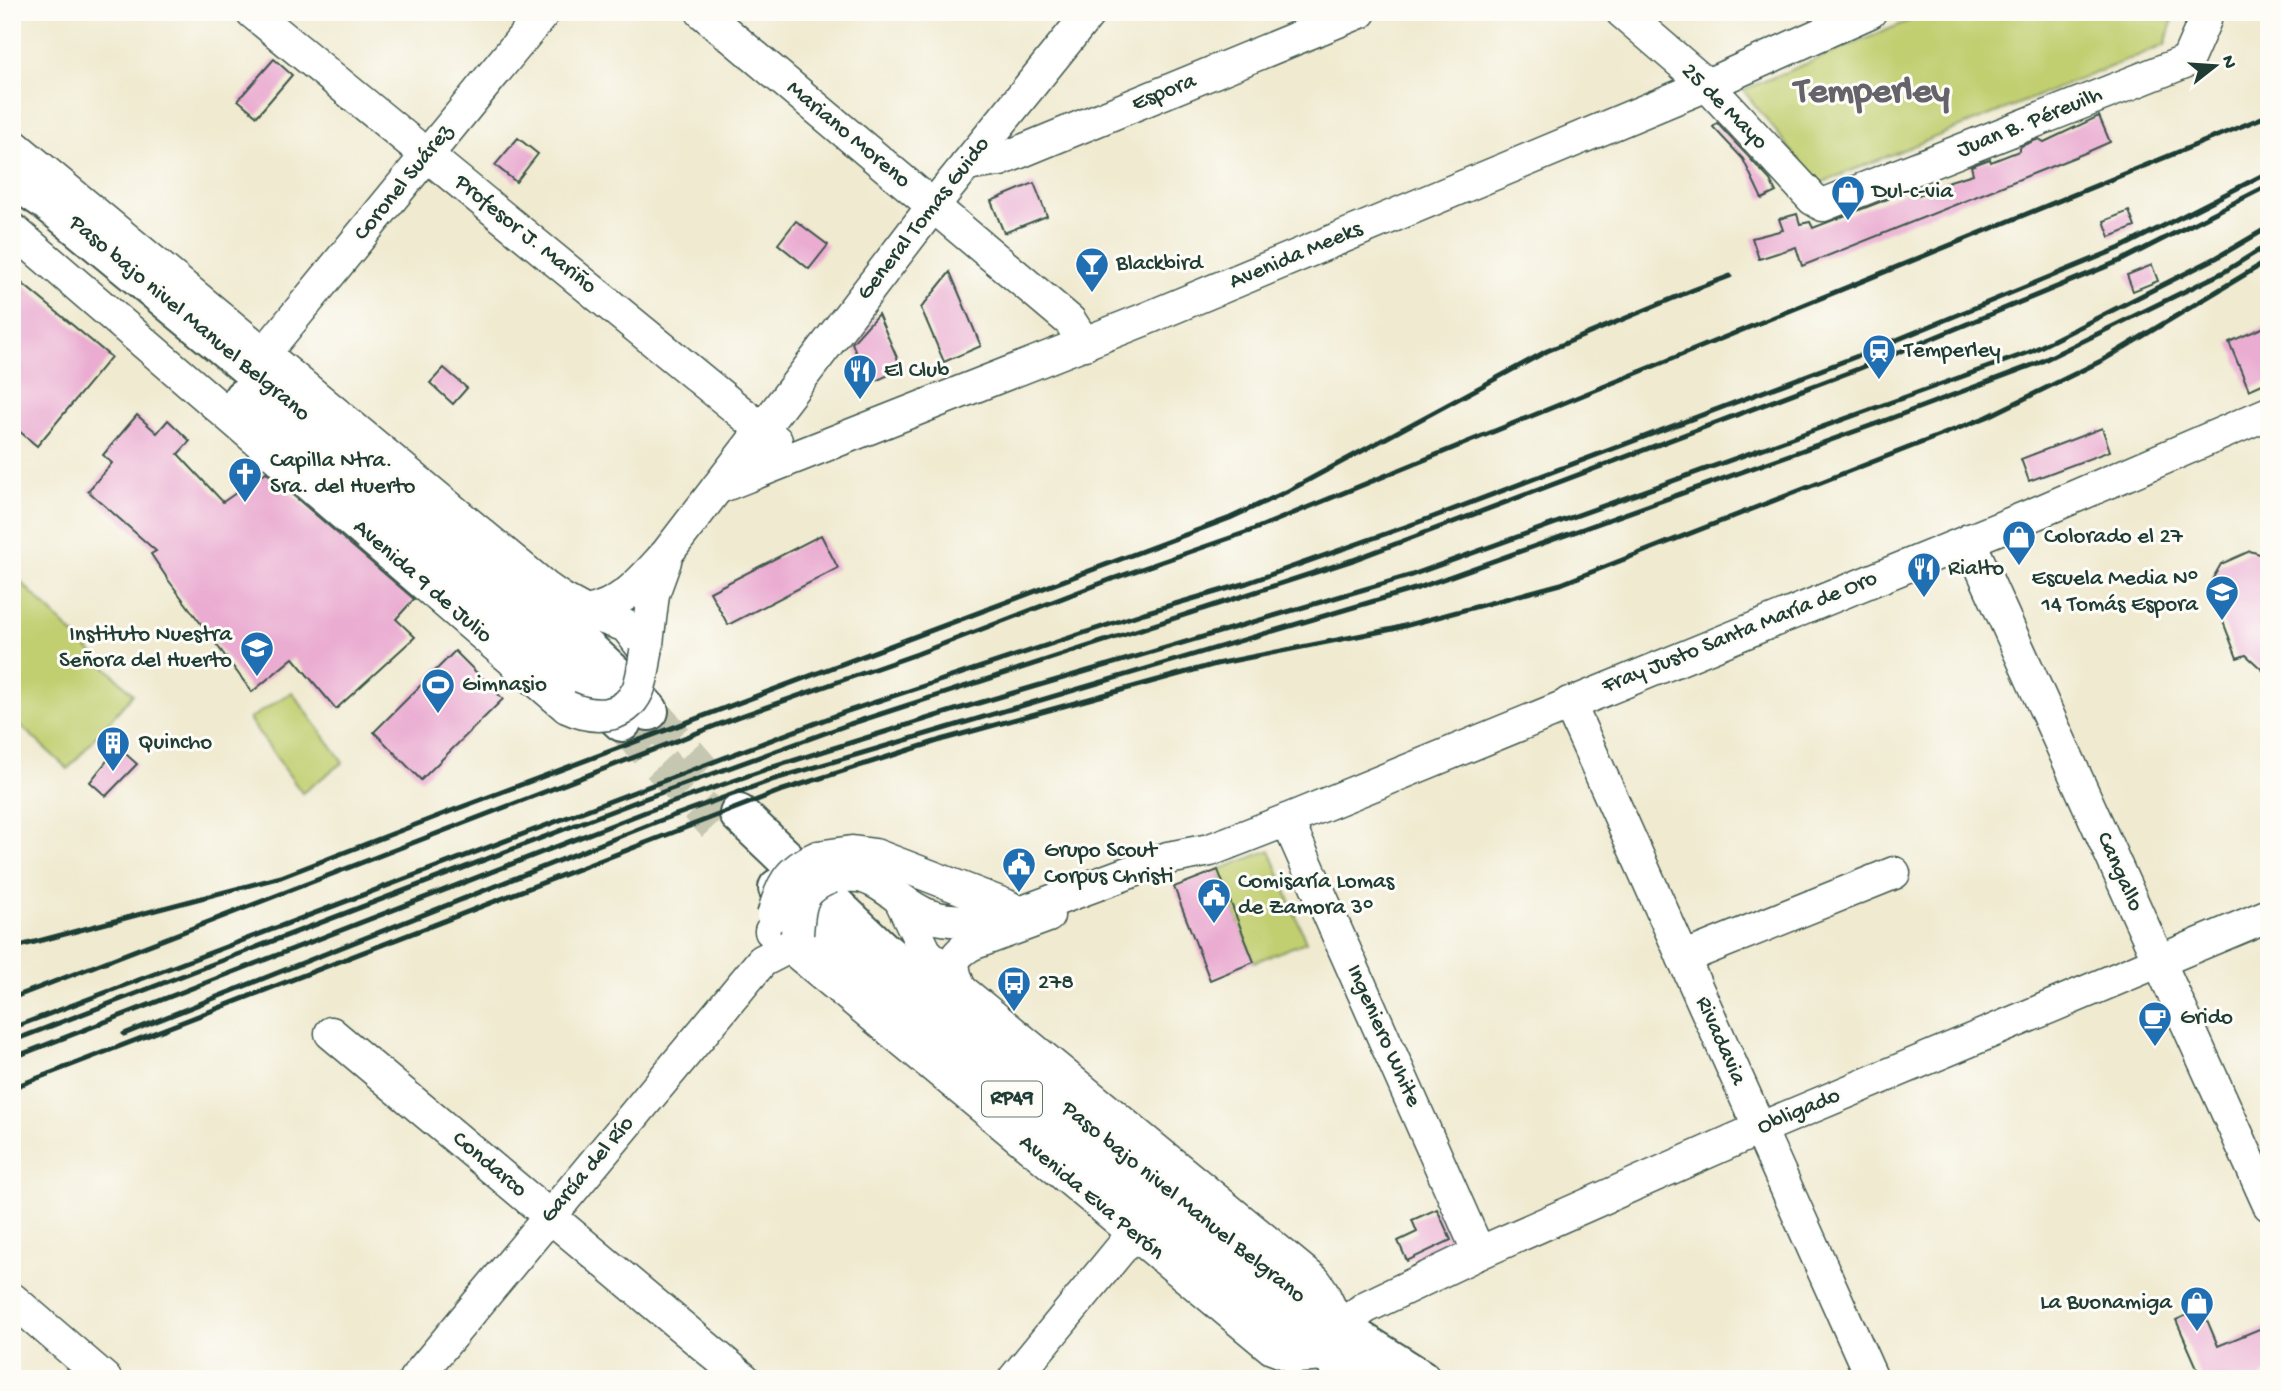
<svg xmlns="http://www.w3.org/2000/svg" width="2281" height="1391" font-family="'Gochi Hand',sans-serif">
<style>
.green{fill:#c2cf71;stroke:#708652;stroke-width:2}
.building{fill:#eaacd1}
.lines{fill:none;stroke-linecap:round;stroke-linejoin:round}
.major-tunnel{stroke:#c6c7b1;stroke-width:38;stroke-dasharray:38 19;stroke-linecap:butt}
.minor-casing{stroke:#3e574b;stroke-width:35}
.major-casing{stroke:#3e574b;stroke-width:42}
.minor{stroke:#fff;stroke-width:32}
.major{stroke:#fff;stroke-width:38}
.rail{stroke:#1f3d34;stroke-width:5}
.minor-bridge-casing{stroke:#3e574b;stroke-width:35;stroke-linecap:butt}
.minor-bridge{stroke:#fff;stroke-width:32}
.labels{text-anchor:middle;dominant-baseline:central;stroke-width:6;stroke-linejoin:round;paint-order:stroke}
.shield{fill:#fdfcf7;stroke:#62766e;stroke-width:2}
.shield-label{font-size:21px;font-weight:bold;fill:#1f3d34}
.street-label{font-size:23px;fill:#1f3d34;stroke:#fdfcf7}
.poi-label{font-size:23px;fill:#1f3d34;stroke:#fdfcf7;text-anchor:start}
.town-label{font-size:37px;font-weight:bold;fill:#66646b;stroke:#fdfcf7}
</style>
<rect width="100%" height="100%" fill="#fdfcf7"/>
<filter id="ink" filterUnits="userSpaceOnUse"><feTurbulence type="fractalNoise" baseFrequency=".0143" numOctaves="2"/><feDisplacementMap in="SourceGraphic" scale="14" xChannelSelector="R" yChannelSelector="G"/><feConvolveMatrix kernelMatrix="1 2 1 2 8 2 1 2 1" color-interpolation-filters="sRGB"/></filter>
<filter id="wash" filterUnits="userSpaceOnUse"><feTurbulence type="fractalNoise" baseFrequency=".00686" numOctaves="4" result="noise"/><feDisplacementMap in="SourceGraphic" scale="28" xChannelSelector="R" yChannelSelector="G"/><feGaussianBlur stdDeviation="1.57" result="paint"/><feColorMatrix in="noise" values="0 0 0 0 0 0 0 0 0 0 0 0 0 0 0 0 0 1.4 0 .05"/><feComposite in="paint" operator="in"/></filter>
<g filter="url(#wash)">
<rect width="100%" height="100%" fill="#f0ead0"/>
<!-- green -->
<g class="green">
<path d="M1930 12H2172L2174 15 2165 45 1818 184 1743 90Z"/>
<path d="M12 573 133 694 68 769 12 718Z"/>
<path d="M292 692 343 762 302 793 249 719Z"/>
<path d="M1270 850 1306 942 1254 962 1218 870Z"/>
</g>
<g id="blocks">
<!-- building -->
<g class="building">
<path d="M274 59 292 75 257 116 238 100Z"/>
<path d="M2099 116 2110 142 2085 153 1802 266 1796 247 1759 259 1752 238 1783 230 1779 219 1797 214 1800 224 1810 222 1813 228 1916 188 1919 195 1950 181 1973 174 1971 166 1990 159 1991 162 2019 151 2021 146 2039 139 2044 142Z"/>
<path d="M1717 123 1770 180 1776 192 1762 199 1743 159 1713 127Z"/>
<path d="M518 138 538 154 516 182 495 165Z"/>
<path d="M1034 183 1047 216 1004 233 991 201Z"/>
<path d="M2129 211 2135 227 2110 237 2104 221Z"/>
<path d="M796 221 828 245 809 269 778 244Z"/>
<path d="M2152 265 2158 281 2133 291 2127 275Z"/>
<path d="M950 272 981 346 944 362 921 308Z"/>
<path d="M12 275 111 357 37 446 12 425Z"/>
<path d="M878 314 902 369 869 384 852 343Z"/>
<path d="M2269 325V381L2249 390 2229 342Z"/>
<path d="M444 368 467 388 453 404 430 383Z"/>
<path d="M137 415 157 433 168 420 190 441 178 454 223 502 266 472 414 599 396 619 415 637 336 709 293 658 252 692 169 581 151 554 156 551 88 491 112 463 103 455Z"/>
<path d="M2102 428 2110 451 2029 481 2021 459Z"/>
<path d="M821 535 838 568 728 625 710 592Z"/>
<path d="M2250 551 2269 557V676L2246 655 2237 658 2209 585 2221 564Z"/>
<path d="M455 651 503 699 421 780 374 732Z"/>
<path d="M118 747 137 764 106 796 90 782Z"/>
<path d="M1218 870 1254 962 1210 980 1174 887Z"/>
<path d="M1437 1209 1451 1240 1407 1261 1398 1241 1417 1232 1412 1220Z"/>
<path d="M2202 1308 2218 1346 2269 1325V1370L2261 1379H2202L2176 1320Z"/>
</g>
</g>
</g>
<g filter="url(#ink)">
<use href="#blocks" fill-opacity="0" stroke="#3e574b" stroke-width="2"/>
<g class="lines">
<!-- major-tunnel -->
<g class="major-tunnel">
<path d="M649 711 703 773"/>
<path d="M622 722 716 824"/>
</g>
<!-- minor casing -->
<g class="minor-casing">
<g id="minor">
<path d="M252 12 776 441"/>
<path d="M702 12 1070 321 1085 344"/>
<path d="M1622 12 1707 85 1813 199 1823 205 2187 61 2205 20V12"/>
<path d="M12 144 545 587 562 599 586 612 626 626 646 652"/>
<path d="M966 165 1000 160 1360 12"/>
<path d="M12 229 567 707"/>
<path d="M264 354 544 12"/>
<path d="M717 488 1143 320 1707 85 1870 12"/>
<path d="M1969 540 2269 1205"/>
<path d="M586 612C624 605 643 579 668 552L933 206 1090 12"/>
<path d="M646 652 653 594 665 561"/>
<path d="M1569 703 1872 1379"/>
<path d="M1287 820 1479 1253"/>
<path d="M818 857 852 852 875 855 1005 905 1020 913 1168 858 1210 850 1287 820 2039 512 2269 413"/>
<path d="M832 877C841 876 850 875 859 876 886 882 904 907 930 916 958 925 988 919 1016 914"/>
<path d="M900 899 925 951 960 989 1315 1281 1322 1291 1339 1327 1366 1307 1479 1253 1759 1129 2269 915"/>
<path d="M771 931 1272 1348 1296 1357 1326 1355"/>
<path d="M1683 958 1894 873"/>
<path d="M960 989C951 966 949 957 972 944L1048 916"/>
<path d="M331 1033 744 1379"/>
<path d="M12 1299 105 1379"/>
<path d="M415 1379 762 961 791 946 797 934"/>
<path d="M1014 1379 1133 1234"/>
</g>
</g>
<!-- major casing -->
<g class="major-casing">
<g id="major">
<path d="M12 178 48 202 562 626 621 680 649 711"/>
<path d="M243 398 546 652 622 722"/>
<path d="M739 814 882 950 1252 1264 1339 1327 1421 1379"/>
<path d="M778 888C878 992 990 1081 1101 1172 1186 1243 1270 1320 1364 1379"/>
</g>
</g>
<!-- minor -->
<use href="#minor" class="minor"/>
<!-- major -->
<use href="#major" class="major"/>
<!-- rail -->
<g class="rail">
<path d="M12 948 281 877 451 811 1230 518 1288 491 1547 351 1693 290 1730 276"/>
<path d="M12 998 738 717 917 654 1112 579 1250 531 2269 115"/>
<path d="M12 1028 845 712 1144 613 1247 583 1433 517 1855 357 2120 248 2269 172"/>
<path d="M124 1034 656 822 775 779 1418 588 1881 422 2038 363 2224 272 2269 244"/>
<path d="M12 1041 638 801 850 724 1353 560 1858 369 2122 260 2269 185"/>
<path d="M12 1058 648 811 770 768 955 710 1409 576 2030 352 2216 258 2269 227"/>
<path d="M12 1088 780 791 944 739 1216 664 1393 629 1561 584 1987 417 2103 360 2269 260"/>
</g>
<!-- minor-bridge casing -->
<g class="minor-bridge-casing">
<g id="minor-bridge">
<path d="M567 707C593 719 624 720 638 690 643 678 644 664 646 652"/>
<path d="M773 916C781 886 788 870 818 857"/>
<path d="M797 934C799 904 800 888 832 877"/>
</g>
</g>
<!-- minor-bridge -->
<use href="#minor-bridge" class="minor-bridge"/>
</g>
</g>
<!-- icons -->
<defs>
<g id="shop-pin" transform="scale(1.75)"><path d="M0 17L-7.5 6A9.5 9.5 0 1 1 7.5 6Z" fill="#1f6fb2" stroke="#fdfcf7"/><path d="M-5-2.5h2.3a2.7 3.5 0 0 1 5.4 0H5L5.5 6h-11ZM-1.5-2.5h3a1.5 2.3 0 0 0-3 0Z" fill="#fff"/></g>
<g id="bar-pin" transform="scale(1.75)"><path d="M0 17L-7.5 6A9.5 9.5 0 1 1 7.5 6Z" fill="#1f6fb2" stroke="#fdfcf7"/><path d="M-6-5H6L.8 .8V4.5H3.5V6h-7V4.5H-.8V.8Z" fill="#fff"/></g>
<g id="station-pin" transform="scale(1.75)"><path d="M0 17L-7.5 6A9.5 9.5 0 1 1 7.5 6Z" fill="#1f6fb2" stroke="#fdfcf7"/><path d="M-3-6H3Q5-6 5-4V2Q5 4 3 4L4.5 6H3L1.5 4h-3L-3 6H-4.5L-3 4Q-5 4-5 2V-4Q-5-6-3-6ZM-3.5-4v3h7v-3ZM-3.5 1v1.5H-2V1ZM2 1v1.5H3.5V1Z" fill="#fff"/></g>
<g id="restaurant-pin" transform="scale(1.75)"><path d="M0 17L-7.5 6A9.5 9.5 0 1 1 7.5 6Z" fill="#1f6fb2" stroke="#fdfcf7"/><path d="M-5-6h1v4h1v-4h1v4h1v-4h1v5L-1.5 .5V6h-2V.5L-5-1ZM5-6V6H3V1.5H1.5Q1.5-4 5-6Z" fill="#fff"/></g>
<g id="church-pin" transform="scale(1.75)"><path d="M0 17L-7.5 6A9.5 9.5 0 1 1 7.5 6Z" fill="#1f6fb2" stroke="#fdfcf7"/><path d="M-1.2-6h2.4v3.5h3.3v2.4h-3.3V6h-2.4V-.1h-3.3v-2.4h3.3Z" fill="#fff"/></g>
<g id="university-pin" transform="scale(1.75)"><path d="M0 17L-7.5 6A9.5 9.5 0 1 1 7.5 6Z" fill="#1f6fb2" stroke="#fdfcf7"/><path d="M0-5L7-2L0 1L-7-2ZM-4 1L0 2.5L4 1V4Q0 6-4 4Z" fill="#fff"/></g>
<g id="school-pin" transform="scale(1.75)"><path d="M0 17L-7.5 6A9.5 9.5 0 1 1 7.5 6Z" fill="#1f6fb2" stroke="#fdfcf7"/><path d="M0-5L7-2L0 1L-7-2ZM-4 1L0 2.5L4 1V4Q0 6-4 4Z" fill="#fff"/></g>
<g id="stadium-pin" transform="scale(1.75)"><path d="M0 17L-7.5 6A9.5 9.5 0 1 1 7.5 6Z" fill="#1f6fb2" stroke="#fdfcf7"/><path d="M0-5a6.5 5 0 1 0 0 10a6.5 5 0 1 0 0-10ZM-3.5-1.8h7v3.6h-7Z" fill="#fff"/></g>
<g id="building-pin" transform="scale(1.75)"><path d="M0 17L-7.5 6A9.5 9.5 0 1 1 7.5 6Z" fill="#1f6fb2" stroke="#fdfcf7"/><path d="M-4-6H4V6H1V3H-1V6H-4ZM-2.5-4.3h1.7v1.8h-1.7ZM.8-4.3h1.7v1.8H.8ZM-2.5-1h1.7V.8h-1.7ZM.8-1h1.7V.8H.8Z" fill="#fff"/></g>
<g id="civic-pin" transform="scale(1.75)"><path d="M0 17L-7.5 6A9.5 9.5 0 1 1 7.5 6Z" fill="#1f6fb2" stroke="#fdfcf7"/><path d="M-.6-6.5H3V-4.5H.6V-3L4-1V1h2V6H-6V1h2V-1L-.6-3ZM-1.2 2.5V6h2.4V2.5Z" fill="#fff"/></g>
<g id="bus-pin" transform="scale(1.75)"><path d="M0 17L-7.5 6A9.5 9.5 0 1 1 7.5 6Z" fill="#1f6fb2" stroke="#fdfcf7"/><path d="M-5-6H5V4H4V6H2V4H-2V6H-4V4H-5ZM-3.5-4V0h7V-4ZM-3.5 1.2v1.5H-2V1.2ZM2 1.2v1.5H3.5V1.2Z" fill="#fff"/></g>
<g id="cafe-pin" transform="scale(1.75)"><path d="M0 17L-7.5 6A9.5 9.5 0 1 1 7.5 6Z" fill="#1f6fb2" stroke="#fdfcf7"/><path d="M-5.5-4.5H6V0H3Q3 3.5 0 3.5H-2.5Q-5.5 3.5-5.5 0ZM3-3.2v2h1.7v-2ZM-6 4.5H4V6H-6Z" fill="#fff"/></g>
</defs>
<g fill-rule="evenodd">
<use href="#shop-pin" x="1848" y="192"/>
<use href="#bar-pin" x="1092" y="264"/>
<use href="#station-pin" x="1879" y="351"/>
<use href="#restaurant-pin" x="860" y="371"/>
<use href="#church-pin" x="245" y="474"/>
<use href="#shop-pin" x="2019" y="537"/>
<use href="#restaurant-pin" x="1924" y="569"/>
<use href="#university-pin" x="2222" y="592"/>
<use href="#school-pin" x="257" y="648"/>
<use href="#stadium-pin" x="438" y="685"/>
<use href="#building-pin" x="113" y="743"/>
<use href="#civic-pin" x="1019" y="864"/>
<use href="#civic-pin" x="1214" y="895"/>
<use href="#bus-pin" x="1014" y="983"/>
<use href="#cafe-pin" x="2155" y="1018"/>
<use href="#shop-pin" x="2197" y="1303"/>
</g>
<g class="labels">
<!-- shield labels -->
<rect class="shield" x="982" y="1081.5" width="60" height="35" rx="5"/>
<g class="shield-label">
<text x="1012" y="1099">RP49</text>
</g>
<!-- street labels -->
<g class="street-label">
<text transform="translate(1164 93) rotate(-22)">Espora</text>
<text transform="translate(1724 107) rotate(45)">25 de Mayo</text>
<text transform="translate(2030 123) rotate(-22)">Juan B. Péreuilh</text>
<text transform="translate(848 135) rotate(40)">Mariano Moreno</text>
<text transform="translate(404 183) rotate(-51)">Coronel Suárez</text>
<text transform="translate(924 219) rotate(-52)">General Tomas Guido</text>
<text transform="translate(525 235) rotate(39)">Profesor J. Mariño</text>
<text transform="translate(1296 256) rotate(-23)">Avenida Meeks</text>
<text transform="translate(189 319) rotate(40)">Paso bajo nivel Manuel Belgrano</text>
<text transform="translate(422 582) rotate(41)">Avenida 9 de Julio</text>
<text transform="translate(1740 633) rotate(-22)">Fray Justo Santa María de Oro</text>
<text transform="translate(2119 872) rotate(66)">Cangallo</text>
<text transform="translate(1383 1036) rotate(66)">Ingeniero White</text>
<text transform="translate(1720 1041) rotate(66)">Rivadavia</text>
<text transform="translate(1799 1112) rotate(-23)">Obligado</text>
<text transform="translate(489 1165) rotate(40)">Condarco</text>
<text transform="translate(588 1170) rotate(-50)">García del Río</text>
<text transform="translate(1091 1198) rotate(40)">Avenida Eva Perón</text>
<text transform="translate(1183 1203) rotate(39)">Paso bajo nivel Manuel Belgrano</text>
</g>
<!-- poi labels -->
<g class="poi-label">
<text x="1872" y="192">Dul-c-via</text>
<text x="1116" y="264">Blackbird</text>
<text x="1904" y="351">Temperley</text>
<text x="884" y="371">El Club</text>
<text x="270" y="461">Capilla Ntra.<tspan x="270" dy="26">Sra. del Huerto</tspan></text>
<text x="2044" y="537">Colorado el 27</text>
<text x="1948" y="569">Rialto</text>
<text x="2198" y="579" text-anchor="end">Escuela Media N°<tspan x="2198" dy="26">14 Tomás Espora</tspan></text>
<text x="232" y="635" text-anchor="end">Instituto Nuestra<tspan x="232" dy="26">Señora del Huerto</tspan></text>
<text x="462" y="685">Gimnasio</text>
<text x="138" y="743">Quincho</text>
<text x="1044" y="851">Grupo Scout<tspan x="1044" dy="26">Corpus Christi</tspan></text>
<text x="1238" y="882">Comisaría Lomas<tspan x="1238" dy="26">de Zamora 3°</tspan></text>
<text x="1038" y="983">278</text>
<text x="2180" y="1018">Grido</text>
<text x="2172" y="1303" text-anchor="end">La Buonamiga</text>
</g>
<!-- town labels -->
<g class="town-label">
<text x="1872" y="93">Temperley</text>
</g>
</g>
<!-- margin -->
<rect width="2281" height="1391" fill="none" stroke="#fdfcf7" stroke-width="42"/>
<!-- north arrow -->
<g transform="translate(2215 66) rotate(73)" stroke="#fdfcf7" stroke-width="5" paint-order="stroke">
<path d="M0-5L12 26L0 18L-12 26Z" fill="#1f3d34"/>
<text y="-10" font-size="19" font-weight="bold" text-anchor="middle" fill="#1f3d34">N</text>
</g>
</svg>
